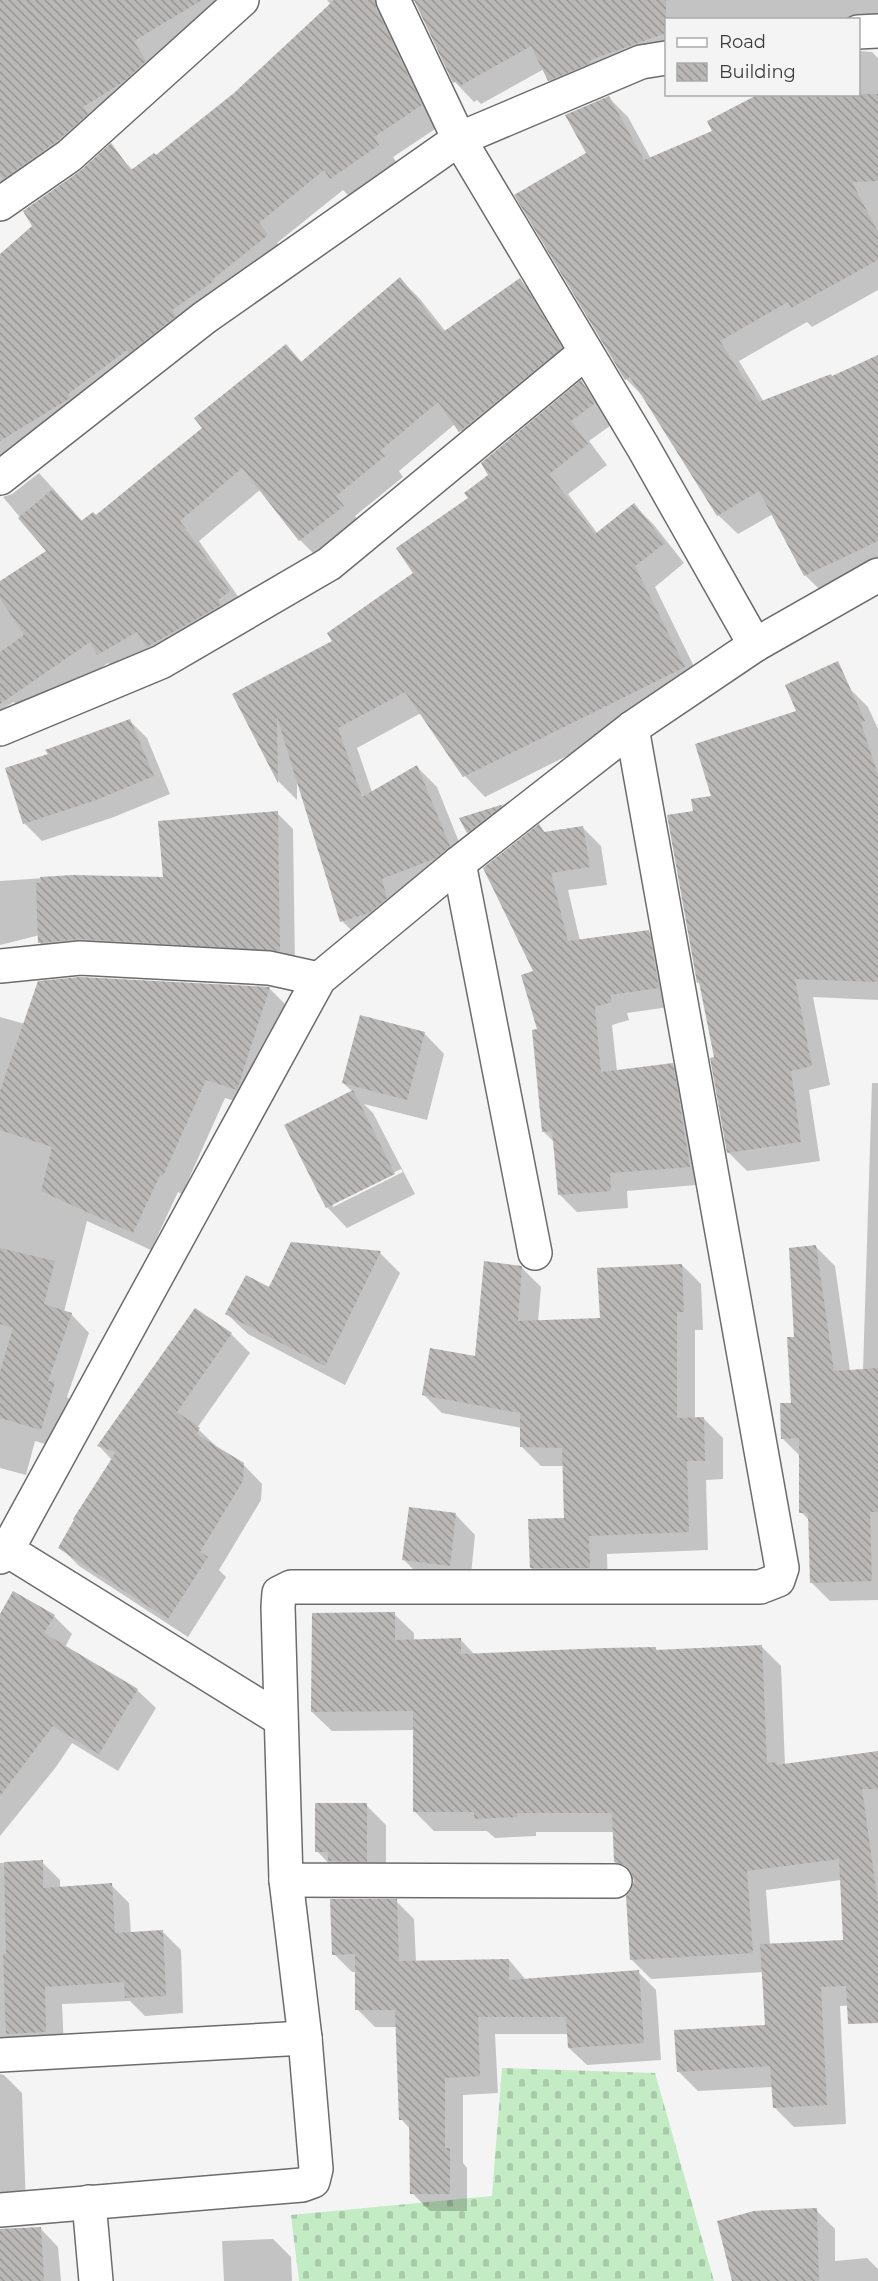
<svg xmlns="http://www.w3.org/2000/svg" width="878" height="2281" font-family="Montserrat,sans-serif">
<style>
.cemetery{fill:url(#cemetery-stones)}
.shadow{fill:#0003;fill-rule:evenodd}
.building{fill:url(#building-back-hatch)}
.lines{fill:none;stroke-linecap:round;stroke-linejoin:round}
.minor-casing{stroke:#6c6c6d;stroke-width:36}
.minor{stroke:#fff;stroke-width:33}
</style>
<defs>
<pattern id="cemetery-stones" width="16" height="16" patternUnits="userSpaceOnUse" patternTransform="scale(1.5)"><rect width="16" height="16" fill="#c3ebc4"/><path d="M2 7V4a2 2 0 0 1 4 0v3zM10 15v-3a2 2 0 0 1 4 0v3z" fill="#a8caa9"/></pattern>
<pattern id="building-back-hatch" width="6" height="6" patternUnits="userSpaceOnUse" patternTransform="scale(1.5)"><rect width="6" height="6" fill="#b9b8b7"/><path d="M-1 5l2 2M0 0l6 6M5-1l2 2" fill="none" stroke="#989796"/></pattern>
</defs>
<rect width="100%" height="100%" fill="#f4f4f5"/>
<!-- cemetery -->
<path class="cemetery" d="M502 2068 655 2073 714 2281H299L291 2215 492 2196Z"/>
<!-- shadow -->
<g class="shadow">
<path d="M0 0H236L0 204Z"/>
<path d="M327 0H372L373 5 375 0H878V32L860 44 859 51 872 52 878 58V290L812 327 807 322 739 361 764 402 832 377 878 357V569L824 594 805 575 773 514 738 534 718 515 644 397 626 379 517 196 588 153 609 98 628 117 651 159 858 94V20H666V59L568 100 549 80 544 69 481 104 477 100 474 102 455 82 416 1 404 2 441 125 393 157 398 165 350 197 343 190 277 243 287 255 0 491V261L118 155 133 170 157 157 235 94 331 5Z"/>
<path d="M400 279 420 299 446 332 520 280 540 300 581 368 480 451 455 424 399 471 403 477 355 516 363 527 320 560 300 540 261 489 199 541 249 612 119 674 108 663 29 717 14 702 0 710V582L49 552 3 497 12 494 39 473 83 522 96 517 205 428 286 346 302 362Z"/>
<path d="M581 382 601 402 614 423 589 441 607 465 568 494 598 534 634 505 654 525 684 563 655 587 704 687 485 797 465 776 421 713 357 748 372 792 417 767 437 787 469 867 362 941 342 921 297 779V800L279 782 234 694 334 641 415 573 470 498Z"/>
<path d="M849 688 868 707 878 729V1000L813 997 830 1085 809 1090 820 1161 747 1171 728 1152 715 1059 701 985 698 982 694 812 713 797 798 712Z"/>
<path d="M130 721 147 738 170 794 114 817 42 841 24 823 51 755Z"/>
<path d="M503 806 523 826 488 853 468 832 462 819Z"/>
<path d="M277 813 293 829 295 967 56 959 40 943V935L0 945V881L73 876 165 879Z"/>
<path d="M539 826 546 833 583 828 601 846 607 885 568 890 580 941 648 931 666 949 676 1006 627 1013 629 1020 612 1025 617 1071 672 1064 690 1082 707 1184 627 1191 628 1208 577 1212 559 1194 555 1143 543 1131 535 972Z"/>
<path d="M80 978 270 989 288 1007 255 1107 225 1098 182 1194 178 1192 151 1250 87 1221 64 1312 71 1314 89 1333 67 1397 72 1402 59 1448 35 1441 26 1475 0 1468V1017L25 1024Z"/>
<path d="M424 1033 444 1054 427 1120 364 1104 373 1113 415 1194 347 1228 327 1207 353 1092 343 1083ZM401 1169 403 1172 333 1207V1203Z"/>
<path d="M872 1083H878V1600L830 1601 811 1582 810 1521 801 1512 800 1456 782 1438 792 1404 796 1338 816 1247 835 1266 850 1371 863 1370Z"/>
<path d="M380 1253 400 1273 345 1385 248 1334 227 1314 270 1289Z"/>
<path d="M682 1265 701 1284 703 1330H695V1419H704L723 1438V1479L706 1480 708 1550 607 1554 608 1587H550L531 1568 566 1520 564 1466H541L522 1447V1428L442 1413 423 1394 477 1358 522 1268 541 1287 538 1322 602 1320Z"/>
<path d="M196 1310 231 1334 250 1353 197 1428 218 1448 243 1464 262 1484 261 1500 219 1570 226 1577 188 1637 79 1566 60 1547 112 1460 99 1446Z"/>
<path d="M455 1514 475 1535 470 1585 424 1580 404 1560Z"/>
<path d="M394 1614 414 1633V1641L461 1640 475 1655 656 1649 658 1652 762 1647 781 1666 785 1765 878 1754V2004L840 2006 846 2124 794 2127 774 2107 773 2087 698 2091 678 2071 766 2026 763 1972 651 1979 631 1959 633 1891 635 1881 616 1862 614 1832H536V1836L495 1838 487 1831H434L414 1811V1730L332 1731 312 1712ZM841 1880 845 1941 770 1945 766 1890Z"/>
<path d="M54 1616 72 1634 65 1647 137 1690 156 1708 118 1771 72 1743 56 1767 0 1836V1617Z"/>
<path d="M366 1805 386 1825V1881L337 1872 317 1851Z"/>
<path d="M42 1862 60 1880V1888L111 1885 129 1903 131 1934 163 1932 181 1950 183 2013 145 2016 130 2001 62 2004 64 2050 0 2070V1863Z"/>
<path d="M396 1901 414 1919 416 1962 509 1960 526 1980 638 1972 656 1990 661 2060 587 2065 569 2048 568 2034H495L498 2093 463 2095V2163L467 2168V2211H430L412 2193 411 2130 401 2119 397 2027H375L357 2009V1972H352L334 1954Z"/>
<path d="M0 2074 4 2075 22 2093 26 2208 0 2225Z"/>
<path d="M816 2210 835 2229V2261L867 2258 878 2269V2281H733Z"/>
<path d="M40 2228 58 2247 61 2281H0V2229Z"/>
<path d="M273 2239 291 2257 292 2281H224L222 2241Z"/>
</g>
<!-- building -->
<g class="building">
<path d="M0 0H202L134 41 146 61 123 82 83 107 88 114 57 141 3 179 0 175Z"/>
<path d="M334 0H375L376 8 422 105 374 137 379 145 330 179 324 170 259 223 268 235 213 279 214 281 172 310 176 316 129 353 127 350 68 394 70 398 0 441V254L32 226 23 211 80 171 111 143 131 170 154 153 156 155 234 93Z"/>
<path d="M414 0H666V33L590 60 591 63 548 81 531 46 460 86 457 81 453 83Z"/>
<path d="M759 94H878V181L852 182 878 232V260L791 308 788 302 720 341 759 402 831 374 832 376 878 355V541L804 576 759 491 717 516 630 377 625 380 514 195 586 153 565 115 609 96 644 160 712 131 707 121Z"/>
<path d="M400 277 443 332 520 278 562 348 459 432 438 402 380 451 385 456 336 496 344 506 299 541 242 468 180 521 230 591 218 600 221 605 147 647 137 632 97 655 90 642 0 704V652L24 635 0 598V581L46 551 18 518 53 489 81 521 93 512 96 515 202 428 194 418 286 344 301 362Z"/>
<path d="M581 380 595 403 571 421 588 444 549 474 595 534 634 503 665 543 635 566 685 667 463 777 405 692 338 728 362 797 417 765 450 846 436 858 382 879 387 898 369 913 340 922 277 717 278 783 232 694 332 641 327 633 413 573 396 548 468 498 464 493 488 475 481 463Z"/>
<path d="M838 661 865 721 861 723 878 775V982L795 979 812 1066 791 1071 801 1142 727 1153 710 1058 714 1057 699 982 697 983 667 815 693 811 691 799 711 796 695 744 796 711 785 685Z"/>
<path d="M130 719 154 776 96 800 23 824 5 768 48 754 45 750Z"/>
<path d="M504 804 467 833 459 818Z"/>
<path d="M278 811 280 951 81 939 38 943 36 883 42 882 40 877 73 875 163 877 158 821Z"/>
<path d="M539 824 544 832 583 826 590 867 551 873 568 941 649 930 659 988 610 995 612 1002 595 1007 601 1072 673 1063 690 1167 610 1173 611 1191 558 1195 552 1131 542 1132 532 1030 537 1029 521 975 533 971 483 868Z"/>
<path d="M80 977 270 987 237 1090 206 1080 163 1176 160 1175 133 1233 41 1191 52 1147 0 1130V1091L38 981Z"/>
<path d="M360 1015 425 1032 407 1100 342 1083Z"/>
<path d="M353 1090 395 1174 326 1208 284 1125Z"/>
<path d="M291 1242 381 1251 325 1366 225 1314 246 1275 269 1287Z"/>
<path d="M816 1245 834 1371 878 1368V1512H870L872 1581 810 1583 808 1513H799V1438L781 1439 780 1403H791L787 1337H794L789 1248Z"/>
<path d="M0 1248 55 1261 44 1304 72 1313 48 1381 55 1382 41 1430 0 1418V1372L13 1328 0 1324Z"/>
<path d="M484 1261 522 1266 518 1321 600 1318 597 1268 682 1264 684 1312H677V1418L704 1417 705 1461H687L689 1532 589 1536 590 1568H530L528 1519 564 1518 562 1448 520 1447V1413L422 1395 430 1348 475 1356Z"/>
<path d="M195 1308 232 1333 177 1412 200 1428 196 1434 244 1463 243 1481 200 1552 208 1557 168 1619 58 1548 74 1520 73 1519 116 1452 97 1446Z"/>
<path d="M409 1507 456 1513 450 1566 402 1560Z"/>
<path d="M13 1591 55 1615 44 1633 138 1689 99 1754 53 1726 0 1796V1614Z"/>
<path d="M395 1612V1640L461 1638V1654L606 1648 656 1647V1650L762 1645 767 1763 776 1762V1765L878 1751V1789H862L878 1903V2023L848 2024 846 1986 821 1987 827 2105 773 2108 770 2066 677 2072 674 2030 765 2025 760 1944 843 1940 839 1859 747 1871 753 1953 630 1960 626 1896 631 1890 634 1880 631 1871 625 1865 614 1862 612 1813H517V1817L474 1819V1812H413V1711L311 1712 312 1613Z"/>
<path d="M315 1803H367V1862L328 1861V1852H315Z"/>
<path d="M43 1860V1888L112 1883 115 1933 163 1930 166 1996 125 1998 124 1982 45 1987 46 2032 6 2034 3 1954H6L4 1862Z"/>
<path d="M330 1899H397L399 1961 509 1959V1980L639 1970 644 2043 568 2048 566 2017H478L480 2076 445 2078V2148H450V2194H410L409 2120H399L395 2010H355V1954L332 1955Z"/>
<path d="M817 2208 819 2281H732L717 2221 754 2211Z"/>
<path d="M41 2227 44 2281H0V2229Z"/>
</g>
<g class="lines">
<!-- minor casing -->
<g class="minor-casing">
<g id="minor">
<path d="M393 0 459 139 643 447 755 645"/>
<path d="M858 32 878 31"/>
<path d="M0 204 69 156 242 0"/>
<path d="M0 478 204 318 459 139 641 62 666 58"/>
<path d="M0 729 161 662 329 564 586 352"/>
<path d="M459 863 535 1253"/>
<path d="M0 966 80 958 269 968 319 979"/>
<path d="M7 1550 280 1719"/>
<path d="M0 1557 7 1550 319 979 459 863 632 728 755 645 878 575"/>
<path d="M615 1881 286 1880 278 1607 279 1593 291 1587H760L778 1580 782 1568 632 728"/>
<path d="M0 2055 305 2038"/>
<path d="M89 2202 96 2281"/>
<path d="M0 2210 302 2185 313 2181 316 2169 305 2038 286 1880"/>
</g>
</g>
<!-- minor -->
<use href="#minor" class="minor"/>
</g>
<!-- legend -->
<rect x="665" y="18" width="195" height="78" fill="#f4f4f5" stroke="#aaaaab" stroke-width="1.5"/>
<rect x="677" y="38" width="30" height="9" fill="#ffffff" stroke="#aaaaab" stroke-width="1.5"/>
<text x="719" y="48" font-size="18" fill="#3c3c3c">Road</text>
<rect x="677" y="63" width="30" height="18" fill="url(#building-back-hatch)" stroke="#aaaaab" stroke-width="1.5"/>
<text x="719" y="78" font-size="18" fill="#3c3c3c">Building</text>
</svg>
